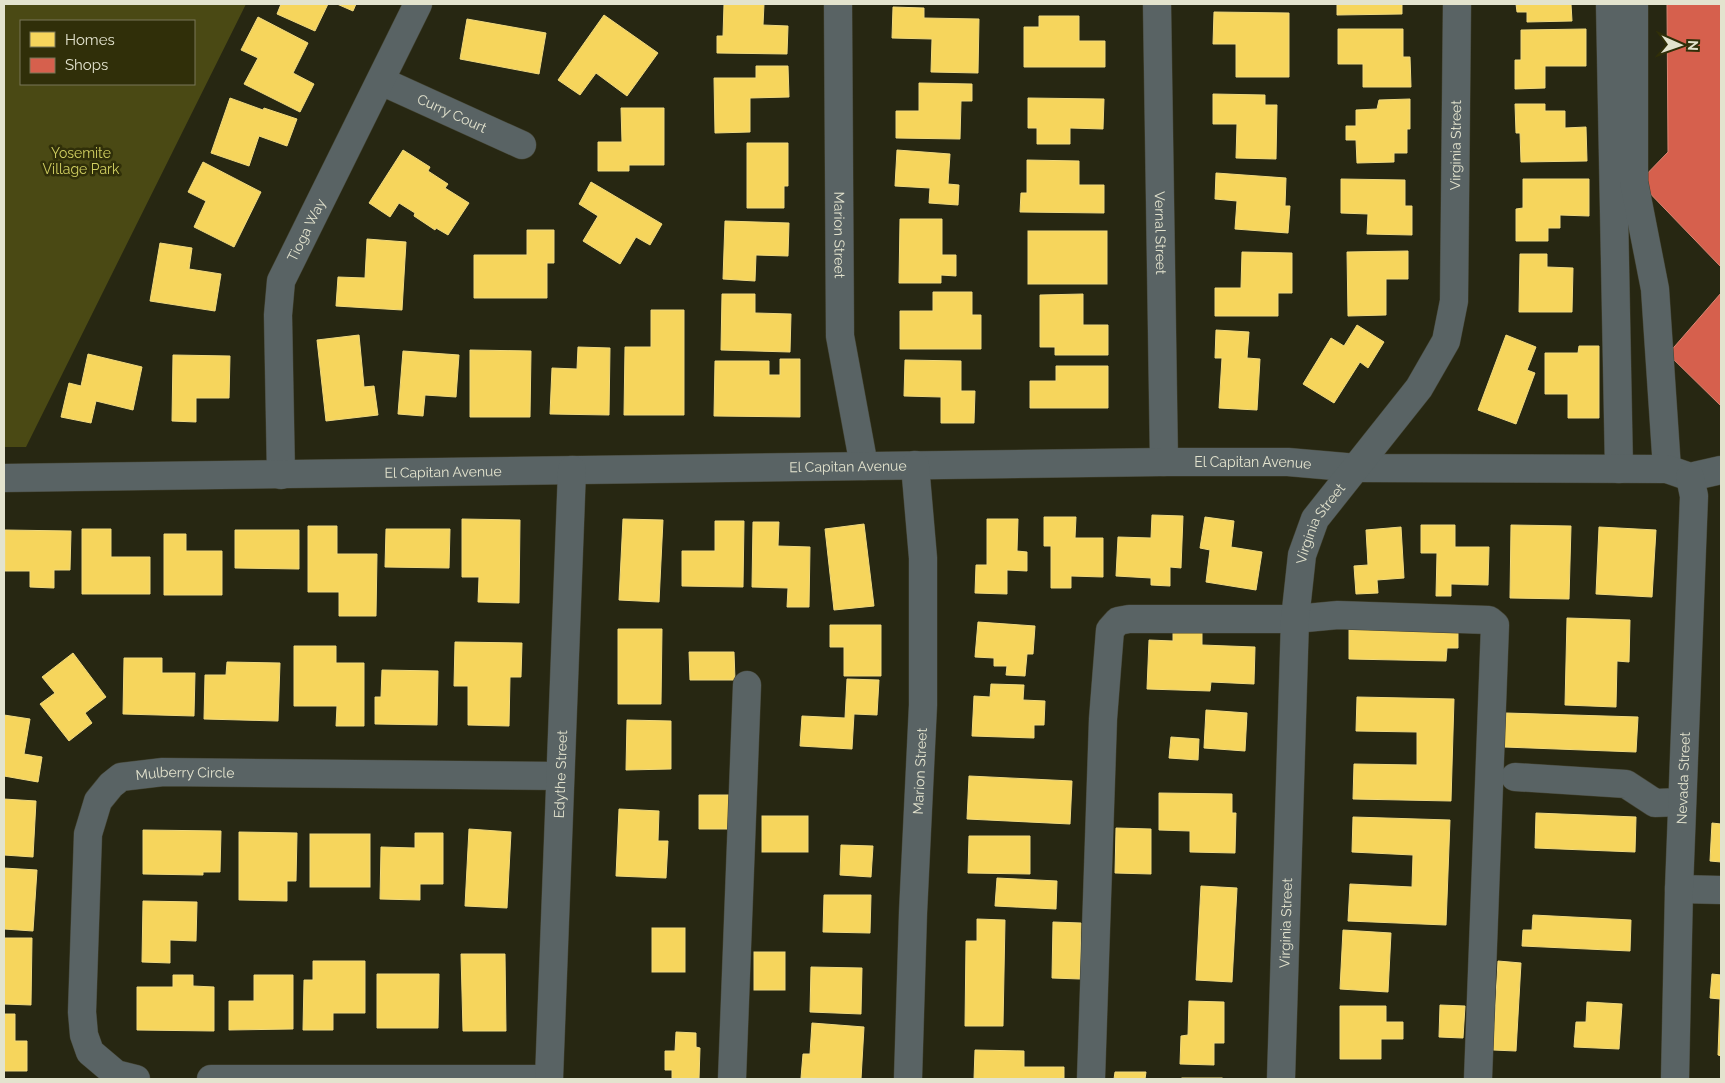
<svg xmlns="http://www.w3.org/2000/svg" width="1725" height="1083" font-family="Raleway,sans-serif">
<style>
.green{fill:#4a4914;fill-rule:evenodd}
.homes{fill:#f6d55c;stroke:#f0d97e}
.shops{fill:#d6604d;stroke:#da8774}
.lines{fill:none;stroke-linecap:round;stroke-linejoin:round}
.minor-casing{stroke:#434332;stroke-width:29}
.minor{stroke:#596364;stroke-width:28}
.labels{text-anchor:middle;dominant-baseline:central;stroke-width:5;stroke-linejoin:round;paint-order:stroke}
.street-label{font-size:14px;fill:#e3e3ce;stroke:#302f09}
.park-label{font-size:14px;fill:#d1cf61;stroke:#302f09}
</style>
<rect width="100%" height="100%" fill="#272712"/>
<!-- green -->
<path class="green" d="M4 4H246L26 447H4ZM21 21H194V84H21Z"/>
<!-- homes -->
<g class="homes">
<path d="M281 4H328L315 31 277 14Z"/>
<path d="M337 4H356L353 11Z"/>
<path d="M724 4H764L763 25 788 26 787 54 717 53V36H723Z"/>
<path d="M1337 4H1402V14L1337 15Z"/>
<path d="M1516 4H1571L1572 21 1527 22V12H1517Z"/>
<path d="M893 7 924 8V18L979 19 978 73 931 72 932 39 892 38Z"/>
<path d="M1214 12 1289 13V77H1236V44H1213Z"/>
<path d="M604 15 658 53 627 96 596 73 580 95 558 80Z"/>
<path d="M1039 16H1079V41H1105V67H1024V27H1039Z"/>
<path d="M258 17 308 43 293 73 314 84 300 112 244 84 258 58 241 50Z"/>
<path d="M467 19 546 33 539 74 460 59Z"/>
<path d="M1338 29H1403V57H1410L1411 87H1363V64H1338Z"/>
<path d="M1586 29V66H1545V88L1515 89V60H1521V30Z"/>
<path d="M756 66H788L789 97 750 98V132L715 133 714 78H756Z"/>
<path d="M919 83 972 84V101H961L960 139 896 138V111H919Z"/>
<path d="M1213 94 1265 95V105H1277L1276 159 1236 158 1237 124H1213Z"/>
<path d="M230 98 263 110 264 108 297 119 287 146 259 136 249 166 211 153Z"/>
<path d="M1028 98 1104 99 1103 129 1070 128V144H1037V128H1028Z"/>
<path d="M1410 99V129H1407V153H1394V162L1357 163 1356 140H1346V126H1356V110L1377 109 1379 100Z"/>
<path d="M1515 104H1545V111H1565V128L1586 127 1587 161 1521 162 1520 133H1516Z"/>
<path d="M621 108H664V165H629V171H598V142H622Z"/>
<path d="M747 143H788V186H784V208H747Z"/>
<path d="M403 150 430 167 428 171 448 184 445 188 469 203 448 235 436 228 435 230 414 216 415 213 399 203 390 217 369 203Z"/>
<path d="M897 150 950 154 948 184 959 185 958 205 929 203 930 188 895 186Z"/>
<path d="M1027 160 1079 161V185H1104V213L1020 212 1021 193H1027Z"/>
<path d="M203 162 261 192 234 247 194 227 206 201 188 192Z"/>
<path d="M1216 173 1286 178 1285 206H1290L1288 233 1235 229 1237 201 1215 199Z"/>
<path d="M1341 179 1405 180V206H1412V235L1367 234 1368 214 1341 213Z"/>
<path d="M1523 179H1589V216L1560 215V228H1548V241H1516V209L1523 208Z"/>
<path d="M591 182 662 224 650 245 636 237 620 264 583 241 598 216 579 204Z"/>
<path d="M900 219H942V255H956V276L941 275V283H899Z"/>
<path d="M725 221 789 223 788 256 756 255 755 281 723 279Z"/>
<path d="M527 230H554V263H547V298H474V255H527Z"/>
<rect x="1028" y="231" width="79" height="53"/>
<path d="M367 239 406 242 402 310 336 306 338 277 365 278Z"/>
<path d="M160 243 192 248 189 269 221 274 215 311 150 301Z"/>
<path d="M1408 251V279H1386V315L1348 316 1347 252Z"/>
<path d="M1242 252 1292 253V293H1278V316H1215V288H1241Z"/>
<path d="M1520 254H1547V267L1573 268 1572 312H1519Z"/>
<path d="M933 292H972V315H981V349H900V311H933Z"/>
<path d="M722 294H755V313L791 314 790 352 721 350Z"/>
<path d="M1083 294V325H1108V355H1055V347H1040V295Z"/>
<path d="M651 310H684V415H624L625 347H651Z"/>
<path d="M1357 325 1384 342 1368 368 1360 362 1334 403 1303 384 1331 338 1344 346Z"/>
<path d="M1216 330 1249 332 1247 358 1260 359 1257 410 1219 408 1222 358H1215Z"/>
<path d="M359 335 364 387 374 386 378 415 326 421 317 340Z"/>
<path d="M1506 335 1536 347 1527 370 1535 373 1516 424 1478 410Z"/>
<path d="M1579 346H1599V418H1568V394H1545V353H1578Z"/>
<path d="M578 347 610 348 609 415 550 414 552 368 577 369Z"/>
<path d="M470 350 531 351 530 417H470Z"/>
<path d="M403 351 459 355 456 397 425 395 423 416 398 414Z"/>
<path d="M88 354 142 367 133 410 96 401 91 423 61 417 69 383 81 386Z"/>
<path d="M173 355 230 356 229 398H196V422L172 421Z"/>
<path d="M780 359H800V417L714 416 715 361H769V375H780Z"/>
<path d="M905 360 961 361V391H975L974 423H941V397L904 396Z"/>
<path d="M1056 366H1108V408H1030V381H1056Z"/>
<path d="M1152 515 1183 516 1181 568 1170 567V586L1151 585V578L1116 576 1118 537 1151 538Z"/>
<path d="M1044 517H1076L1075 538H1103V577L1071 576V588H1051V546H1044Z"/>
<path d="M1205 517 1234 521 1231 547 1262 552 1256 590 1206 582 1210 550 1200 548Z"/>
<path d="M462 519 520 520 519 603 478 602 479 577H462Z"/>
<path d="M623 519 663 520 659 602 619 600Z"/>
<path d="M987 519H1018L1017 551 1027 552V571L1007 570V594L975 593 976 565H987Z"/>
<path d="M715 521H744L743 587 682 586V551H715Z"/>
<path d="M753 522H779L778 546 810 547 809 607H787L788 588 752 587Z"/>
<path d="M864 524 874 606 834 610 825 529Z"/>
<path d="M1421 525H1455V547H1489L1488 585 1451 584V596H1436L1437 553H1421Z"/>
<path d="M1511 525 1571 526 1569 599 1510 598Z"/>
<path d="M308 526H337V554H377L376 616H339V592H308Z"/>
<path d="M1401 527 1404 578 1377 580 1378 593 1356 594 1354 566 1368 565 1366 530Z"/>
<path d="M1599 527 1656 530 1652 597 1596 594Z"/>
<path d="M82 529H111V557H150V594H82Z"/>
<path d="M386 529H450L449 568 385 567Z"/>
<path d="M5 530 71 531 70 570H54V588L30 587V571H5Z"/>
<path d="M235 530H299V569L235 568Z"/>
<path d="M164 534H186V551H222V595H164Z"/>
<path d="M1567 618 1630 620 1629 662 1617 661 1616 707 1565 705Z"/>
<path d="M978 622 1035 626 1033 654H1027L1025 676 1006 675 1007 666H994V658L975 657Z"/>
<path d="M1173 623 1202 624V645L1255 647 1254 684 1211 682 1210 691 1147 689 1149 640 1173 641Z"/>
<path d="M830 625H881V676H844V647H830Z"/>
<path d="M1349 626 1458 629V648H1447L1446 661 1349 659Z"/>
<path d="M618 629H662L661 704H618Z"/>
<path d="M455 642 522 643 521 677H510L509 726 468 725V686H454Z"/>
<path d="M294 646H336V663H364V726H336L337 706H294Z"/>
<path d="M689 652H734L735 680H690Z"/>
<path d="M73 653 106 697 85 713 92 723 69 741 40 704 55 693 42 677Z"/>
<path d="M124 658H162V673H195L194 716 123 714Z"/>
<path d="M227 662 280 663 278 721 204 719 205 675H226Z"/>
<path d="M382 670 438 671 437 725 375 724V697H381Z"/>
<path d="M847 679 879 680 877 715 854 714 852 749 800 746 802 716 845 718Z"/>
<path d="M991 684 1024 685 1023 700 1045 701 1044 725H1034V738L972 736 974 696 990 697Z"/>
<path d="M1357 697 1454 699 1451 801 1353 799 1354 764 1417 765V732L1356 731Z"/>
<path d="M1206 710 1247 713 1245 751 1204 748Z"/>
<path d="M1506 713 1638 717 1636 752 1504 747Z"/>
<path d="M4 715 30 719 24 754 42 757 38 782 4 776Z"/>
<path d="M627 720 671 721V769L626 770Z"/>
<path d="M1171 737 1199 739 1198 760 1169 758Z"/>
<path d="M969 776 1072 781 1070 824 967 819Z"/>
<path d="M1159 793 1232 794V813H1236L1235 853 1190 852V831L1159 830Z"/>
<path d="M699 795H731L730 829H699Z"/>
<path d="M4 799 36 801 33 857 4 855Z"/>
<path d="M619 809 659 811 658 841H668L666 878 616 876Z"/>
<path d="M1536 813 1636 817 1635 852 1535 848Z"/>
<rect x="762" y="816" width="46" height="36"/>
<path d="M1353 817 1450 820 1446 925 1348 921 1350 884 1412 887 1413 855 1352 852Z"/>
<path d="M1712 823 1721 824V862L1710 861Z"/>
<path d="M1116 828 1151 829V874L1115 873Z"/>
<path d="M469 829 511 832 507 908 465 906Z"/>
<path d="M143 830 221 831 220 872H203V875L143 874Z"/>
<path d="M239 832 297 833 296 881H287V901L239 900Z"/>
<path d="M415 833H443V884H420V900L380 899 381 847 415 848Z"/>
<rect x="310" y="834" width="60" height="53"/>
<path d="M969 836H1030V874L968 873Z"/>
<path d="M841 845 873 846 871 877 840 875Z"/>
<path d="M4 868 37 870 33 931 4 929Z"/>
<path d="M997 878 1057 881 1056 909 995 906Z"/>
<path d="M1201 886 1237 888 1232 982 1196 980Z"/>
<path d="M824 895H871L870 933 823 932Z"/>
<path d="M143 901 197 902 196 941 170 940V963L142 962Z"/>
<path d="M1533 915 1631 920 1630 951 1522 946 1523 930H1532Z"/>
<path d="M977 919 1005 920 1003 1026H965L966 941H977Z"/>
<path d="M1053 922 1081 923 1080 979 1052 978Z"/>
<rect x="652" y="928" width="33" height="44"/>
<path d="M1343 930 1391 933 1388 992 1340 989Z"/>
<path d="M4 938H32L31 1005 4 1004Z"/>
<rect x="754" y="952" width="31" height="38"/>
<path d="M461 954H505L506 1031H463Z"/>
<path d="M313 961H365V1013H333V1030H303L304 980H313Z"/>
<path d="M1498 961 1521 963 1516 1051 1493 1050Z"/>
<path d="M811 967 862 968 861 1014 810 1012Z"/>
<path d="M377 974H439L438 1028H377Z"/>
<path d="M1712 974 1721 975V1056L1718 1055 1720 999 1710 998Z"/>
<path d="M173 975H193V986L214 987V1031L137 1030V987H173Z"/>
<path d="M254 975H293V1029L229 1030V1001H254Z"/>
<path d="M1189 1001 1224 1002V1043H1214V1065L1180 1064 1181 1036 1188 1035Z"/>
<path d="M1587 1002 1622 1004 1619 1049 1574 1047 1576 1022H1586Z"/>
<path d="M1440 1005 1465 1006 1463 1038 1439 1037Z"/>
<path d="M1340 1006H1386V1022H1403V1039H1381V1059H1340Z"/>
<path d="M4 1014H15V1041H27V1071H4Z"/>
<path d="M812 1023 864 1027 861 1079 801 1078 803 1054H810Z"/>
<path d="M676 1032 696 1033V1047L700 1048 699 1079H672V1070H665V1051H675Z"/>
<path d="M975 1050 1024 1051V1067H1064V1079H974Z"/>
<path d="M1115 1072H1146L1145 1079H1114Z"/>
<rect x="1182" y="1078" width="40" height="1"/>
</g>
<!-- shops -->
<g class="shops">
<path d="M1667 4H1721V267L1639 182 1668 152Z"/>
<path d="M1721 293V406L1668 354Z"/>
</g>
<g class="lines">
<!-- minor casing -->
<g class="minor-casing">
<g id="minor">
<path id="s1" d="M838 4 840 336 864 466"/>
<path id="s2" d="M1157 4 1164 462"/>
<path d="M1610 4 1619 469"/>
<path d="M1634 4V182L1655 289 1667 469"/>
<path id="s3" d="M381 81 522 145"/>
<path id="s4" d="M281 475 278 315 281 281 418 4"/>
<path id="s5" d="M4 478 1164 462H1288L1357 468 1667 469 1690 477 1721 470"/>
<path d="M1515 777 1626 784 1655 803 1682 802"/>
<path d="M1679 889 1721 890"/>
<path id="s6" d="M136 1079 116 1074 90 1052 84 1035 82 1012 88 834 98 801 111 785 121 777 163 772 560 776"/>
<path d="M211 1079H549"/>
<path id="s7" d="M549 1079 572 470"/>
<path d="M732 1079 747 685"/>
<path id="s8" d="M908 1079 913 913 923 705V558L915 465"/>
<path d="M1091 1079 1103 719 1110 630 1118 621 1129 619H1295L1338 615 1489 620 1495 625 1478 1079"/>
<path id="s9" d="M1281 1079 1295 619 1302 555 1315 519 1419 388 1446 341 1454 301 1457 4"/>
<path id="s10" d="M1675 1079 1679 889 1694 496 1690 477"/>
</g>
</g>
<!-- minor -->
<use href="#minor" class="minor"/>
</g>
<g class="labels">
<!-- street labels -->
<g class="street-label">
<text stroke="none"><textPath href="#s3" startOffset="78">Curry Court</textPath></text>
<text stroke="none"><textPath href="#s9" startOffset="981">Virginia Street</textPath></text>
<text stroke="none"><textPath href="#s4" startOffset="251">Tioga Way</textPath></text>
<text stroke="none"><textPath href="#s2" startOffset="229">Vernal Street</textPath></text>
<text stroke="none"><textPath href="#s1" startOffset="231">Marion Street</textPath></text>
<text stroke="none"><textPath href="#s5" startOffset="1249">El Capitan Avenue</textPath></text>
<text stroke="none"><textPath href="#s5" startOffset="844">El Capitan Avenue</textPath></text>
<text stroke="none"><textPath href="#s5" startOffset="439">El Capitan Avenue</textPath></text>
<text stroke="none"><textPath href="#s9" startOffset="561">Virginia Street</textPath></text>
<text stroke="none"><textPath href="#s8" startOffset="308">Marion Street</textPath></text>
<text stroke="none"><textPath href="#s6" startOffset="406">Mulberry Circle</textPath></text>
<text stroke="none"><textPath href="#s7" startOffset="305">Edythe Street</textPath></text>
<text stroke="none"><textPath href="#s10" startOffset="301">Nevada Street</textPath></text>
<text stroke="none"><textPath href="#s9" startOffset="156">Virginia Street</textPath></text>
</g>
<!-- park labels -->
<g class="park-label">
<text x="81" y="153">Yosemite<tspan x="81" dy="16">Village Park</tspan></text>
</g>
</g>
<!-- border -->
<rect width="1725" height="1083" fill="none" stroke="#e3e3ce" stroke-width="10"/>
<!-- legend -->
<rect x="20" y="20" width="175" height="65" fill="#302f09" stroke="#787758"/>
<rect x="30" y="32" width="25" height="15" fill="#f6d55c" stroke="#787758"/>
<text x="65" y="45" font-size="15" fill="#e3e3ce">Homes</text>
<rect x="30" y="58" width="25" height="15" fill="#d6604d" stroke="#787758"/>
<text x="65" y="70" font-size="15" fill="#e3e3ce">Shops</text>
<!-- north arrow -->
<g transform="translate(1680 45) rotate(92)" stroke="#302f09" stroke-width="4" paint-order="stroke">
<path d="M0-4L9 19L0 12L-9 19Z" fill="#e3e3ce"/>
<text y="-8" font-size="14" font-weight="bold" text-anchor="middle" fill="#e3e3ce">N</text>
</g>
</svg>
